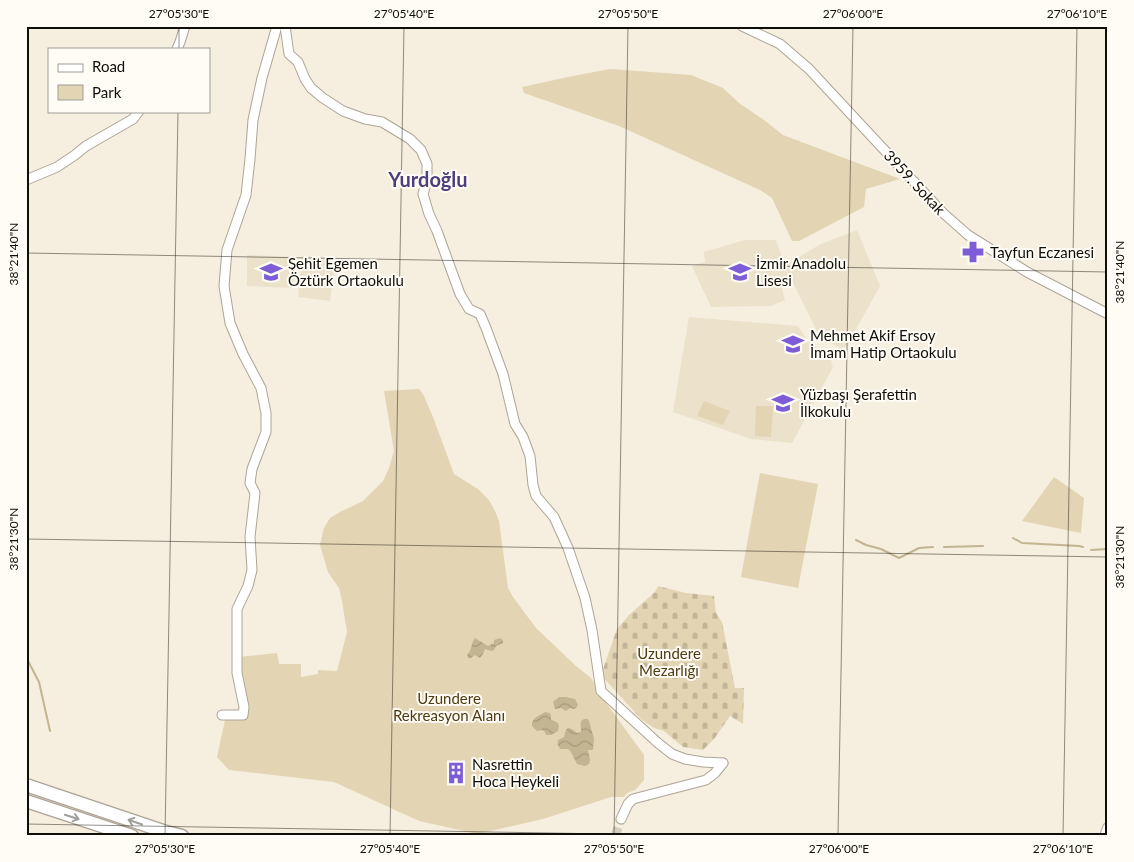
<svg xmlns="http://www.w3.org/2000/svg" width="1134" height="862" font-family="Lato,sans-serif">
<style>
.built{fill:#ece1cb}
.cemetery{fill:url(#cemetery-stones)}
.green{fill:#e3d4b3}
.water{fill:url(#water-waves)}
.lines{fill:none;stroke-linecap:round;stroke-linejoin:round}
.stream{stroke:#c3b492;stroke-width:2}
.tertiary-tunnel{stroke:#d4ccbe;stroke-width:9;stroke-dasharray:9 4.5;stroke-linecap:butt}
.tertiary-casing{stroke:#aca596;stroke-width:11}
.primary-casing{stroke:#aca596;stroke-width:12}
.motorway-casing{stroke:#aca596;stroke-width:15}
.tertiary{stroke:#fff;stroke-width:9}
.primary{stroke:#fff;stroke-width:10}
.motorway{stroke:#fff;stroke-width:12}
.oneway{stroke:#9f9f9c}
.ticks{fill:none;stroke:#100e08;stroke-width:1;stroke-opacity:0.45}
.labels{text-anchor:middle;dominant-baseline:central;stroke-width:4;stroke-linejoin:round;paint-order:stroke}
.street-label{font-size:15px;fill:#100e08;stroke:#fffcf6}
.poi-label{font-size:15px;fill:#100e08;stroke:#fffcf6;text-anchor:start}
.park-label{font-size:15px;fill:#4d3b11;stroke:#fffcf6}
.district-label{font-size:20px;font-weight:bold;fill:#4d3f7c;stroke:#fffcf6}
.neatline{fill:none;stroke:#100e08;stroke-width:2}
.ticks-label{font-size:12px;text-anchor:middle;fill:#100e08}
</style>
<defs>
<pattern id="cemetery-stones" width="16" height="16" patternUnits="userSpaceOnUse" patternTransform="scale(1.25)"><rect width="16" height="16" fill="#e3d4b3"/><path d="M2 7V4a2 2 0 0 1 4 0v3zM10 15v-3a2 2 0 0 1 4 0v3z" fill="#c2b598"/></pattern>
<pattern id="water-waves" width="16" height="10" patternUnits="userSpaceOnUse" patternTransform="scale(1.25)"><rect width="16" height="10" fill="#c3b492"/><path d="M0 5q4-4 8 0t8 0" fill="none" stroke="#a69a7c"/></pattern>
</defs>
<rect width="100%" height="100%" fill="#f6eede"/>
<!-- built -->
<g class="built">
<path d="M857 230 880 286 846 347 840 348 820 337 787 271 789 277 780 281 785 300 771 306 711 307 692 266 705 262 704 252 745 240H776L785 265 821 244Z"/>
<path d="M247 255 296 257 293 288 247 286Z"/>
<path d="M302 256 335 260 330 301 298 297Z"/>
<path d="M689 317 798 326 810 344 833 357 831 363 833 367 792 443 751 439 673 412Z"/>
</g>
<!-- cemetery -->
<path class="cemetery" d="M658 586 686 593 714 596 716 613 722 622 735 688H744L743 724 730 716 714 739 703 750 683 747 664 731 654 728 641 719 601 675 617 629 629 615 655 592Z"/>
<!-- green -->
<g class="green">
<path d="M610 69 691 75 723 88 739 103 764 120 783 135 900 179 866 189 864 207 799 241H792L772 198 760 190 619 126 524 93 522 87 568 77Z"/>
<path d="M419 389 423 394 433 417 454 474 478 489 489 500 495 511 499 521 508 588 513 597 536 628 576 666 591 678 607 704 644 755V780L635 790 627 793 624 797H611L543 819 478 834 419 821 334 782 229 770 217 757 225 720H243L247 713 240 673 239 657 277 653 279 664H301V677L318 674V670L337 671 347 632 342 601 339 588 328 572 320 545 324 528 330 518 340 512 363 501 383 481 389 468 394 451 384 391Z"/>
<path d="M704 401 730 411 723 425 697 416Z"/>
<path d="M756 406H773L771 437 755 436Z"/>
<path d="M760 473 818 484 798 588 741 577Z"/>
<path d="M1054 477 1084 498 1081 533 1022 521Z"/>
</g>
<!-- water -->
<g class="water">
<path d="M475 638 488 646 494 643V640L501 638 503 641V643L496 646 494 650 491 651 485 649 483 654 480 658 475 655 471 658H468L467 655C472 650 471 643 475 638Z"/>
<path d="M559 697H566L575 699 578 705 576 708 574 709 570 708 566 711 561 708 555 709 553 702Z"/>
<path d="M545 712 550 713 551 716V720L558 723 559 726 558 731 551 735H546L545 732 542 730 537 731 532 726C531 718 539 716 545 712Z"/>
<path d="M584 719H588L589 721 594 739 593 750H588L590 760 589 764 585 766 577 764 571 752 568 749H560C558 746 557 744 558 740L564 737 566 730 568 728 572 729 577 733 581 732C582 727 578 722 584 719Z"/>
</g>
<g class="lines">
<!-- stream -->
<g class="stream">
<path d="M1013 538 1022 543 1079 546 1083 547"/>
<path d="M856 540 866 545 881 549 899 558 919 548 933 547"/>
<path d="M944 547 983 546"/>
<path d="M1091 550 1108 549"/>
<path d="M26 657 39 682 50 731"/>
</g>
<!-- tertiary-tunnel -->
<path class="tertiary-tunnel" d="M615 836 621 819"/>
<!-- tertiary casing -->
<g class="tertiary-casing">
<g id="tertiary">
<path d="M285 26 289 54 298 62 305 79 311 88 323 98 343 111 365 119 382 122 410 139 421 150 427 164V180L423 194 429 214 437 231 460 294 469 309 480 314 486 328 503 374 515 424 523 437 530 456 533 485 536 496 554 517 568 548 585 598 592 630 601 691 658 743 672 754 685 759 703 762 723 763"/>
<path d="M742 26 780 44 809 69 942 212 968 235 1027 272 1108 314"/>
<path d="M177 49 180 42 185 26"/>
<path d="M26 180 57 167 75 155 86 146 133 119 139 111"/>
<path d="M222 715H243L244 707 237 673V609L248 586 252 570 250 537 255 493 250 483 252 469 266 432V413L261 388 243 354 230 323 224 286 227 250 246 195 250 159 253 120 262 78 277 26"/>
<path d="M621 819 628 804 633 799 706 780 715 773 723 763"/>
</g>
</g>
<!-- primary casing -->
<g class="primary-casing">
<path id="primary" d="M1105 836 1108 828"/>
</g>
<!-- motorway casing -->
<g class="motorway-casing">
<g id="motorway">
<path d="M26 785 166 832 182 836"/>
<path d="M26 801 132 836"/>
</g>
</g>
<!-- tertiary -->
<use href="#tertiary" class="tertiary"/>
<!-- primary -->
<use href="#primary" class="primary"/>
<!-- motorway -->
<use href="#motorway" class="motorway"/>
</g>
<!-- one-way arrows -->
<defs><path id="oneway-shaft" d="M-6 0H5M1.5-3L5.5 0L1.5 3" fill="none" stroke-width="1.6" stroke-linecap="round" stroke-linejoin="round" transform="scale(1.25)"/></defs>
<g class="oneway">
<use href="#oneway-shaft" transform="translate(72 817) rotate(18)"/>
<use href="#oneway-shaft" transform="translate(135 822) rotate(-161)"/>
</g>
<!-- ticks -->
<path class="ticks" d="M179 49V26M26 253 1108 272M26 539 1108 557M26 824 724 836M165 836 178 111M390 836 404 26M614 836 628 26M838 836 853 26M1063 836 1077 26"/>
<!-- icons -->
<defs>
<g id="pharmacy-bare" transform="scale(1.725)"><path d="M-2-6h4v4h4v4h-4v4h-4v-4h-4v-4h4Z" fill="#7e5cd7" stroke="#fffcf6" stroke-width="2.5" paint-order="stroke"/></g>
<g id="school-bare" transform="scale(1.725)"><path d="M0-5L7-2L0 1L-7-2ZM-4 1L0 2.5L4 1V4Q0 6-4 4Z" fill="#7e5cd7" stroke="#fffcf6" stroke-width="2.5" paint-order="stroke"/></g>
<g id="building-bare" transform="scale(1.725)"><path d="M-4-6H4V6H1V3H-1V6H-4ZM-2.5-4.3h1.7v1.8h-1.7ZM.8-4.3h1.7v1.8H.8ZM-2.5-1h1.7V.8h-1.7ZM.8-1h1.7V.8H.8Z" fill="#7e5cd7" stroke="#fffcf6" stroke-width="2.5" paint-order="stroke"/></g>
</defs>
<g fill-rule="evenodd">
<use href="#pharmacy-bare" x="973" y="252"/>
<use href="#school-bare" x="271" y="272"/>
<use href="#school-bare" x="740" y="272"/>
<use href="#school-bare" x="793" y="344"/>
<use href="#school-bare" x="783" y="403"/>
<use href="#building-bare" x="456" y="773"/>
</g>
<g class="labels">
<!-- street labels -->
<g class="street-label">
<text transform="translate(915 182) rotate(47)">3959. Sokak</text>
</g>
<!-- poi labels -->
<g class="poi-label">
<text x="990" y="252">Tayfun Eczanesi</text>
<text x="288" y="263">Şehit Egemen<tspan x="288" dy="17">Öztürk Ortaokulu</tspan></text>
<text x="756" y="263">İzmir Anadolu<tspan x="756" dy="17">Lisesi</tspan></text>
<text x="810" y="335">Mehmet Akif Ersoy<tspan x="810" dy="17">İmam Hatip Ortaokulu</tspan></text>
<text x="800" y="394">Yüzbaşı Şerafettin<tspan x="800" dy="17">İlkokulu</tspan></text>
<text x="472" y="764">Nasrettin<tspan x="472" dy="17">Hoca Heykeli</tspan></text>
</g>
<!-- park labels -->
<g class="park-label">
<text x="669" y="653">Uzundere<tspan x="669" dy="17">Mezarlığı</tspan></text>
<text x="449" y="698">Uzundere<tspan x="449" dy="17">Rekreasyon Alanı</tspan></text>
</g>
<!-- district labels -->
<g class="district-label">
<text x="428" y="179">Yurdoğlu</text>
</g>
</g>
<!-- border -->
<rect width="1134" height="862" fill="none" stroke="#fffcf6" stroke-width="55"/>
<!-- legend -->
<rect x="48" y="48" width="162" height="65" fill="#fffcf6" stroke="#9f9d97"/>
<rect x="58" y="64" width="25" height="8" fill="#ffffff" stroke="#9f9d97"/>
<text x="92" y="72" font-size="15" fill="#100e08">Road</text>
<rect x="58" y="85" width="25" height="15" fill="#e3d4b3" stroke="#9f9d97"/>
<text x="92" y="98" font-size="15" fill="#100e08">Park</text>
<rect x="28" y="28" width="1078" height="806" class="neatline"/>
<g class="ticks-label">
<text x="179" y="18">27°05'30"E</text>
<text x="404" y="18">27°05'40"E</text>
<text x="628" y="18">27°05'50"E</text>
<text x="853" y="18">27°06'00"E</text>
<text x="1077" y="18">27°06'10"E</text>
<text transform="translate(14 254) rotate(-90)" y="4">38°21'40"N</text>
<text transform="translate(1120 272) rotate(-90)" y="4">38°21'40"N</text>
<text transform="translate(14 539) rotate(-90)" y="4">38°21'30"N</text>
<text transform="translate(1120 557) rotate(-90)" y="4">38°21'30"N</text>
<text x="165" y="853">27°05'30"E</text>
<text x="390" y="853">27°05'40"E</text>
<text x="614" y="853">27°05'50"E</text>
<text x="839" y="853">27°06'00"E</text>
<text x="1063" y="853">27°06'10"E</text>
</g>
</svg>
